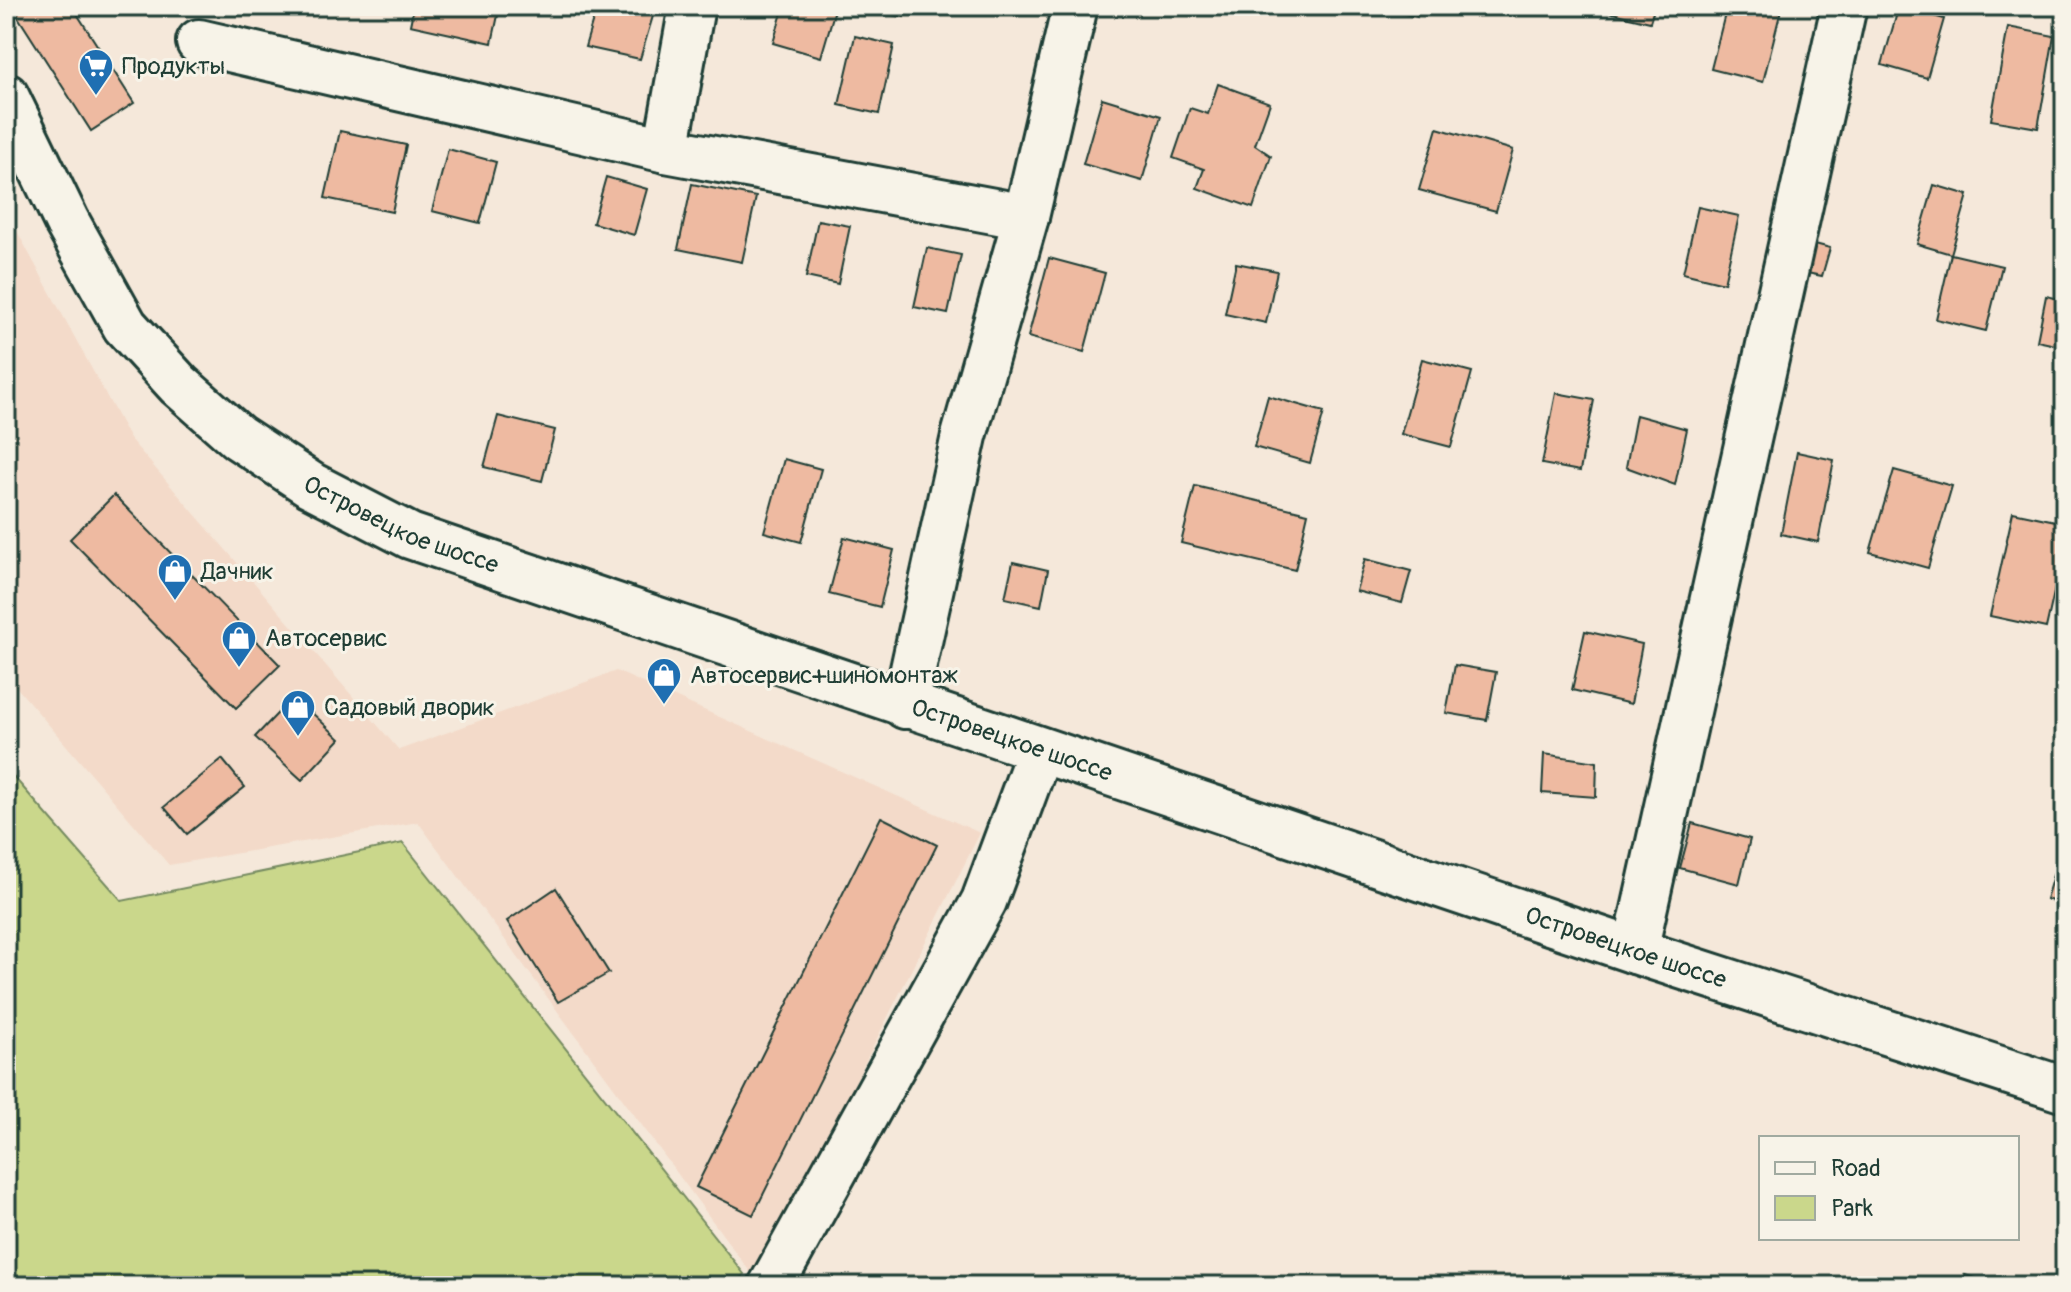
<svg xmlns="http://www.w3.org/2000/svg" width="2071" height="1292" font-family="Pangolin,sans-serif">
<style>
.built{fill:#f3dac9}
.green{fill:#cad78b;stroke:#748a60;stroke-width:2}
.building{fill:#eebaa1;stroke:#1f3d34;stroke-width:2}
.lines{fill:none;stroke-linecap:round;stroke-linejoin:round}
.minor-casing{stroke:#1f3d34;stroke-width:50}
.major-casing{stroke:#1f3d34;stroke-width:50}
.minor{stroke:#f7f3e8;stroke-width:44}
.major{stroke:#f7f3e8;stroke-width:44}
.labels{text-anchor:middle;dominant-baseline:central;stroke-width:6;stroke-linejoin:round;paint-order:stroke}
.poi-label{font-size:24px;fill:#1f3d34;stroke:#f7f3e8;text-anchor:start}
.street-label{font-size:24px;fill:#1f3d34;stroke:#f7f3e8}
</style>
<rect width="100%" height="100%" fill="#f5e8da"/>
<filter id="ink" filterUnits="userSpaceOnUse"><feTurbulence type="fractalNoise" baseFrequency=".0125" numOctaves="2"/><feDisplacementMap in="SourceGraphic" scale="16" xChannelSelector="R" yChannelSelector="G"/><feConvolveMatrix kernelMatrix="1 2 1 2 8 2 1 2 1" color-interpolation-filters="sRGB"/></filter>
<g filter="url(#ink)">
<!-- built -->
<path class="built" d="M6 211 130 439 399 750 616 671 980 833 756 1280 418 822 169 865 6 675Z"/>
<!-- green -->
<path class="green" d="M6 768 122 901 403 843 744 1274 736 1286H6Z"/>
<!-- building -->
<g class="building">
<path d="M11 6H72L134 103 91 131Z"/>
<path d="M414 6H500L492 43 410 25Z"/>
<path d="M597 6H656L640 59 585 47Z"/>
<path d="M784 6H836L821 57 773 43Z"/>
<path d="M861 6H906L904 17 861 10Z"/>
<path d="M1372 6H1419L1417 17Z"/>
<path d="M1609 6H1655L1650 22 1608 12Z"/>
<path d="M1727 6H1782L1763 82 1711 69Z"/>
<path d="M1899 6 1944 19 1927 78 1882 65Z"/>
<path d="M2008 27 2054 36 2038 128 1991 120Z"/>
<path d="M855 36 894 45 879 114 839 105Z"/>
<path d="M1218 84 1270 103 1255 145 1271 156 1253 208 1197 188 1204 169 1173 158 1190 108 1208 114Z"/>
<path d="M1102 98 1161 116 1142 181 1083 164Z"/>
<path d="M1437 128 1513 150 1496 211 1419 190Z"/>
<path d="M340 131 406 145 392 212 325 198Z"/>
<path d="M448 149 496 162 480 223 432 211Z"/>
<path d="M606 177 647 189 634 235 593 223Z"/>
<path d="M692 184 756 197 742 262 678 249Z"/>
<path d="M1934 185 1968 195 1951 254 1917 244Z"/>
<path d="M1698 207 1739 216 1724 283 1683 273Z"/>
<path d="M818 220 850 226 838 284 806 277Z"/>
<path d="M1800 240 1830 248 1822 276 1797 271Z"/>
<path d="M927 248 961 255 948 314 914 307Z"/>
<path d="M1951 254 2002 266 1986 331 1936 319Z"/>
<path d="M1049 258 1105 273 1084 352 1028 337Z"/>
<path d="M1236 263 1277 271 1266 323 1225 314Z"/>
<path d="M2046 296 2065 300V347L2037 341Z"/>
<path d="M1422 359 1472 372 1451 447 1401 434Z"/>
<path d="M1556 393 1594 400 1580 471 1542 464Z"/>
<path d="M1268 396 1324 412 1310 463 1254 447Z"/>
<path d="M1636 415 1687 429 1675 485 1626 467Z"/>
<path d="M498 416 555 430 542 481 484 467Z"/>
<path d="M1797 452 1834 460 1818 542 1781 534Z"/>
<path d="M784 459 821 469 801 542 764 532Z"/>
<path d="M1894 470 1952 486 1928 568 1870 552Z"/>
<path d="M1195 486 1308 513 1295 570 1181 543Z"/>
<path d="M114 495 280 665 236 708 70 539Z"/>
<path d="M2013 512 2065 523V544L2046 628 1990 616Z"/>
<path d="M844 537 894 550 880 607 829 594Z"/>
<path d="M1365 559 1411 571 1402 603 1356 591Z"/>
<path d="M1013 562 1048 570 1041 606 1005 598Z"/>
<path d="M1585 631 1642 644 1631 704 1572 690Z"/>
<path d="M1455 665 1496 672 1487 720 1446 713Z"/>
<path d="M294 696 340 739 302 780 255 737Z"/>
<path d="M1544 754 1597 762 1596 797 1542 793Z"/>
<path d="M222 759 245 787 187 834 164 807Z"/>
<path d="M881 817 937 845 753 1215 696 1187Z"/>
<path d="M1692 823 1750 839 1739 884 1680 868Z"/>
<path d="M2065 835V905L2046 899Z"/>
<path d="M556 888 609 973 558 1002 507 921Z"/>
<path d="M1965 1275 1999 1286H1961Z"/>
</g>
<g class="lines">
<!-- minor casing -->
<g class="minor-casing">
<g id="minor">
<path d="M199 42 666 150 1026 217"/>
<path d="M666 150 692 6"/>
<path d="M905 706 964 436 1026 217 1075 6"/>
<path d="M1635 951 1844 6"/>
<path d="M771 1286 984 901 1040 750"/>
</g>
</g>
<!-- major casing -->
<g class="major-casing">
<g id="major">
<path id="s1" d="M6 96 67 222 125 326 179 385 238 437 311 485 410 536 1653 957 2065 1090"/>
</g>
</g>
<!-- minor -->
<use href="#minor" class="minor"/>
<!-- major -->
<use href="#major" class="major"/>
</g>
</g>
<!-- icons -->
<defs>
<g id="supermarket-pin" transform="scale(1.8)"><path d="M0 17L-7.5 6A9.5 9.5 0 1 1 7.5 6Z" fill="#1f6fb2" stroke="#f7f3e8"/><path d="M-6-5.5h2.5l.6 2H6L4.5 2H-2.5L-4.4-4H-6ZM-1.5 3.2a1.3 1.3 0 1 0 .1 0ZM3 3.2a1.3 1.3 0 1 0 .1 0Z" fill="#fff"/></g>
<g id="shop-pin" transform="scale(1.8)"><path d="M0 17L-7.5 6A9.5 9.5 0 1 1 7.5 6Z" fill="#1f6fb2" stroke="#f7f3e8"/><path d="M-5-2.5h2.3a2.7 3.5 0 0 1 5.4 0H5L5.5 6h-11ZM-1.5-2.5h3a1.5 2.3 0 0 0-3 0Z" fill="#fff"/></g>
</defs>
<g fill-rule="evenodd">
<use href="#supermarket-pin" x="96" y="66"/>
<use href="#shop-pin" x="175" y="571"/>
<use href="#shop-pin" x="239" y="638"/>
<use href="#shop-pin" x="664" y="675"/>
<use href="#shop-pin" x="298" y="707"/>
</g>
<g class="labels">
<!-- poi labels -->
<g class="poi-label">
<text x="122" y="66">Продукты</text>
<text x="201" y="571">Дачник</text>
<text x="265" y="638">Автосервис</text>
<text x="690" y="675">Автосервис+шиномонтаж</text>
<text x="324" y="707">Садовый дворик</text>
</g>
<!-- street labels -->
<g class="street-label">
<text stroke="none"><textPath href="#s1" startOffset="604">Островецкое шоссе</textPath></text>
<text stroke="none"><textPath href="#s1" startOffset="1252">Островецкое шоссе</textPath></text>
<text stroke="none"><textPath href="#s1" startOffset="1900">Островецкое шоссе</textPath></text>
</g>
</g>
<!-- margin -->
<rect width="2071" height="1292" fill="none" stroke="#f7f3e8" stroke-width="32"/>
<rect x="16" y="16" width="2039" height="1260" fill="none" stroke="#1f3d34" stroke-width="3" filter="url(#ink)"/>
<!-- legend -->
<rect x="1759" y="1136" width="260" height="104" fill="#f7f3e8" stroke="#a1aaa0" stroke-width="2"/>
<rect x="1775" y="1162" width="40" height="12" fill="#f7f3e8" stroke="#a1aaa0" stroke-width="2"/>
<text x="1831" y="1176" font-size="24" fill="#1f3d34">Road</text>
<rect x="1775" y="1196" width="40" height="24" fill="#cad78b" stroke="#a1aaa0" stroke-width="2"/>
<text x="1831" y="1216" font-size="24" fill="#1f3d34">Park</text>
</svg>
